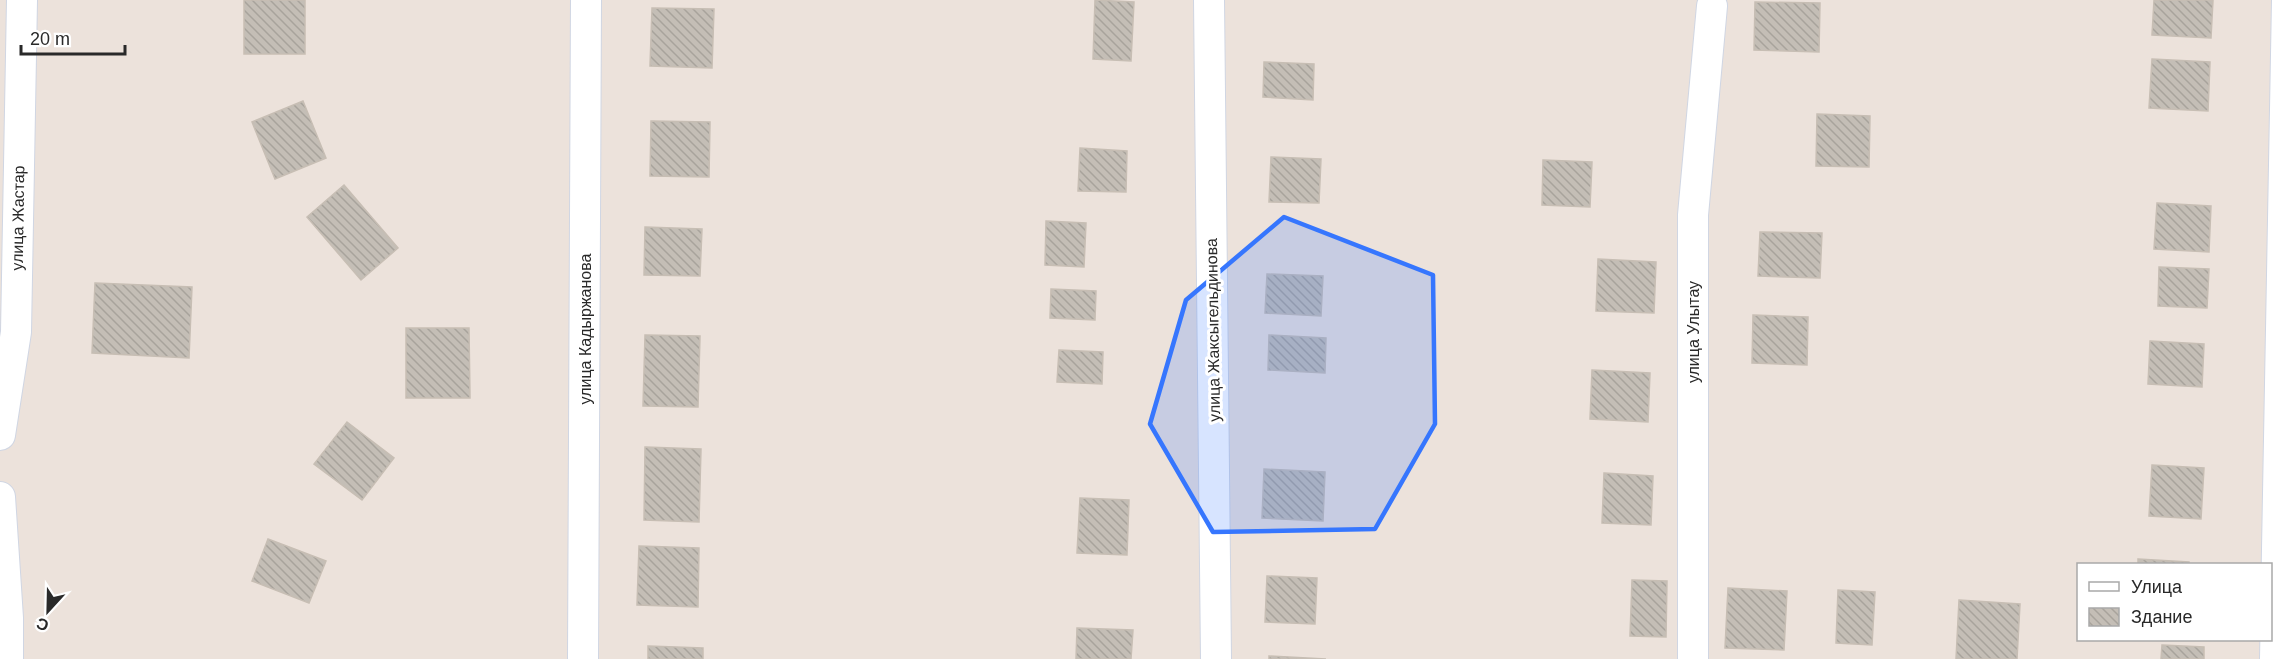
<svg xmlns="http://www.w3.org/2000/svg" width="2290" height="659" font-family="Arial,sans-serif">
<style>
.building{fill:url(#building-back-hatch);stroke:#c7beb4;stroke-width:1.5}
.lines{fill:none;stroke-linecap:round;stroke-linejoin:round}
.street-casing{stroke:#d0d6e3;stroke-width:32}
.street{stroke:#fff;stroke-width:30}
.marked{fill:#3676fe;fill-opacity:0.2;stroke:#3676fe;stroke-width:4.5;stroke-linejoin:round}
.labels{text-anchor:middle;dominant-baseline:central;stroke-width:6;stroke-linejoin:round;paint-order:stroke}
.street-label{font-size:16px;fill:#292929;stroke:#fff}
</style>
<defs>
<pattern id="building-back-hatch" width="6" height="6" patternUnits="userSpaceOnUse" patternTransform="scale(1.5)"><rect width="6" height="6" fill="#c4beb6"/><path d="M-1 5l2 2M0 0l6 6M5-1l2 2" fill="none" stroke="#a8a39c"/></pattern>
</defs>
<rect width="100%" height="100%" fill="#ece2db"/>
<!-- building -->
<g class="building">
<rect x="244" y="0" width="61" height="54"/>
<path d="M1095 0 1134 2 1131 61 1093 59Z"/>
<path d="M2154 0H2213L2211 38 2152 35Z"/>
<path d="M1755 2 1820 3 1819 52 1754 50Z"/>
<path d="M652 8 714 9 712 68 650 66Z"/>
<path d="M2152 59 2210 62 2208 111 2149 108Z"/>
<path d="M1264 62 1314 64 1313 100 1263 97Z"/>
<path d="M303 101 326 158 275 179 252 122Z"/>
<path d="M1817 114 1870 116 1869 167 1816 166Z"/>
<path d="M651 121 710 122 709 177 650 176Z"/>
<path d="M1080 148 1127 151 1126 192 1078 191Z"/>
<path d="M1271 157 1321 159 1319 203 1269 202Z"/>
<path d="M1543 160 1592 162 1590 207 1542 205Z"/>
<path d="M344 185 398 248 361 280 307 217Z"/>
<path d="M2157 203 2211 206 2209 252 2154 249Z"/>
<path d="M1046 221 1086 223 1084 267 1045 265Z"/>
<path d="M645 227 702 229 700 276 644 275Z"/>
<path d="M1760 232 1822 233 1820 278 1758 276Z"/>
<path d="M1598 259 1656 262 1654 313 1596 311Z"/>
<path d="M2159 267 2209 269 2207 308 2158 306Z"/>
<path d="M1267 274 1323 276 1321 316 1265 313Z"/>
<path d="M95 283 192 287 189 358 92 353Z"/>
<path d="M1051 289 1096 291 1095 320 1050 318Z"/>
<path d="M1753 315 1808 317 1807 365 1752 363Z"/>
<path d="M406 328H469L470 398H406Z"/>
<path d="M645 335 700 336 698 407 643 406Z"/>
<path d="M1269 335 1326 338 1325 373 1268 370Z"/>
<path d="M2150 341 2204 344 2202 387 2148 384Z"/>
<path d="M1059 350 1103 352 1102 384 1057 382Z"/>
<path d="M1592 370 1650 373 1648 422 1590 419Z"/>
<path d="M347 422 394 458 362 500 314 464Z"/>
<path d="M645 447 701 449 699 522 644 520Z"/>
<path d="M2152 465 2204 468 2201 519 2149 516Z"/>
<path d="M1264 469 1325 472 1323 521 1262 518Z"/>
<path d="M1604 473 1653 476 1651 525 1602 523Z"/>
<path d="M1080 498 1129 500 1127 555 1077 553Z"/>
<path d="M268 539 326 561 309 603 252 581Z"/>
<path d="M639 546 699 548 698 607 637 605Z"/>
<path d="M2138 559 2189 562V564H2138Z"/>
<path d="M1267 576 1317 578 1315 624 1265 622Z"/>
<path d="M1632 580 1667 581 1666 637 1630 636Z"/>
<path d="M1728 588 1787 591 1784 650 1725 648Z"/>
<path d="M1838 590 1875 592 1872 645 1836 643Z"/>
<path d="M1959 600 2020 604 2017 659H1956Z"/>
<path d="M1077 628 1133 630 1131 659H1076Z"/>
<path d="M2162 645 2204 647V659H2161Z"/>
<path d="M648 646 703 648V659H648Z"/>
<path d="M1269 656 1326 659H1269Z"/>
</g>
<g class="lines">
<!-- street casing -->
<g class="street-casing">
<g id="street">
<path d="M1209 0 1216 659"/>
<path d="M0 435 16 332 22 0"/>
<path d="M0 497 8 618V659"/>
<path d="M583 659 586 0"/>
<path d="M1693 659V215L1712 6"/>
<path d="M2275 659 2287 0"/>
</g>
</g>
<!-- street -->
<use href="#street" class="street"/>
</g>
<!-- marked area -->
<path class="marked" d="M1284 217 1433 275 1435 424 1375 529 1213 532 1150 424 1186 300Z"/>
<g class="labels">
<!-- street labels -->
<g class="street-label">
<text transform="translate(18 218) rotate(-89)">улица Жастар</text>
<text transform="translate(585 329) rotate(-90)">улица Кадыржанова</text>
<text transform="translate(1213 330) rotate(-91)">улица Жаксыгельдинова</text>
<text transform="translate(1693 332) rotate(-90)">улица Улытау</text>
</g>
</g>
<!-- legend -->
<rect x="2077" y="563" width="195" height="78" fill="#ffffff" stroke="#a9a9a9" stroke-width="1.5"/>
<rect x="2089" y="582" width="30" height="9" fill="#ffffff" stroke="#a9a9a9" stroke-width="1.5"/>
<text x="2131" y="593" font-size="18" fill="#292929">Улица</text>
<rect x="2089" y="608" width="30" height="18" fill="url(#building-back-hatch)" stroke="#a9a9a9" stroke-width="1.5"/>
<text x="2131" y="623" font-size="18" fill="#292929">Здание</text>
<!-- north arrow -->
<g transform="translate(48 611) rotate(202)" stroke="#ffffff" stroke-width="4.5" paint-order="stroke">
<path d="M0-4.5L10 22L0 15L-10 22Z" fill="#292929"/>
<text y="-9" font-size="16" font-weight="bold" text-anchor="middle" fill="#292929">С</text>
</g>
<!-- scale -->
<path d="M21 45v9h104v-9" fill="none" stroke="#292929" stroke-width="3"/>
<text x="30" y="45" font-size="18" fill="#292929" stroke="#ffffff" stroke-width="4.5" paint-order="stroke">20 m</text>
</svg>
